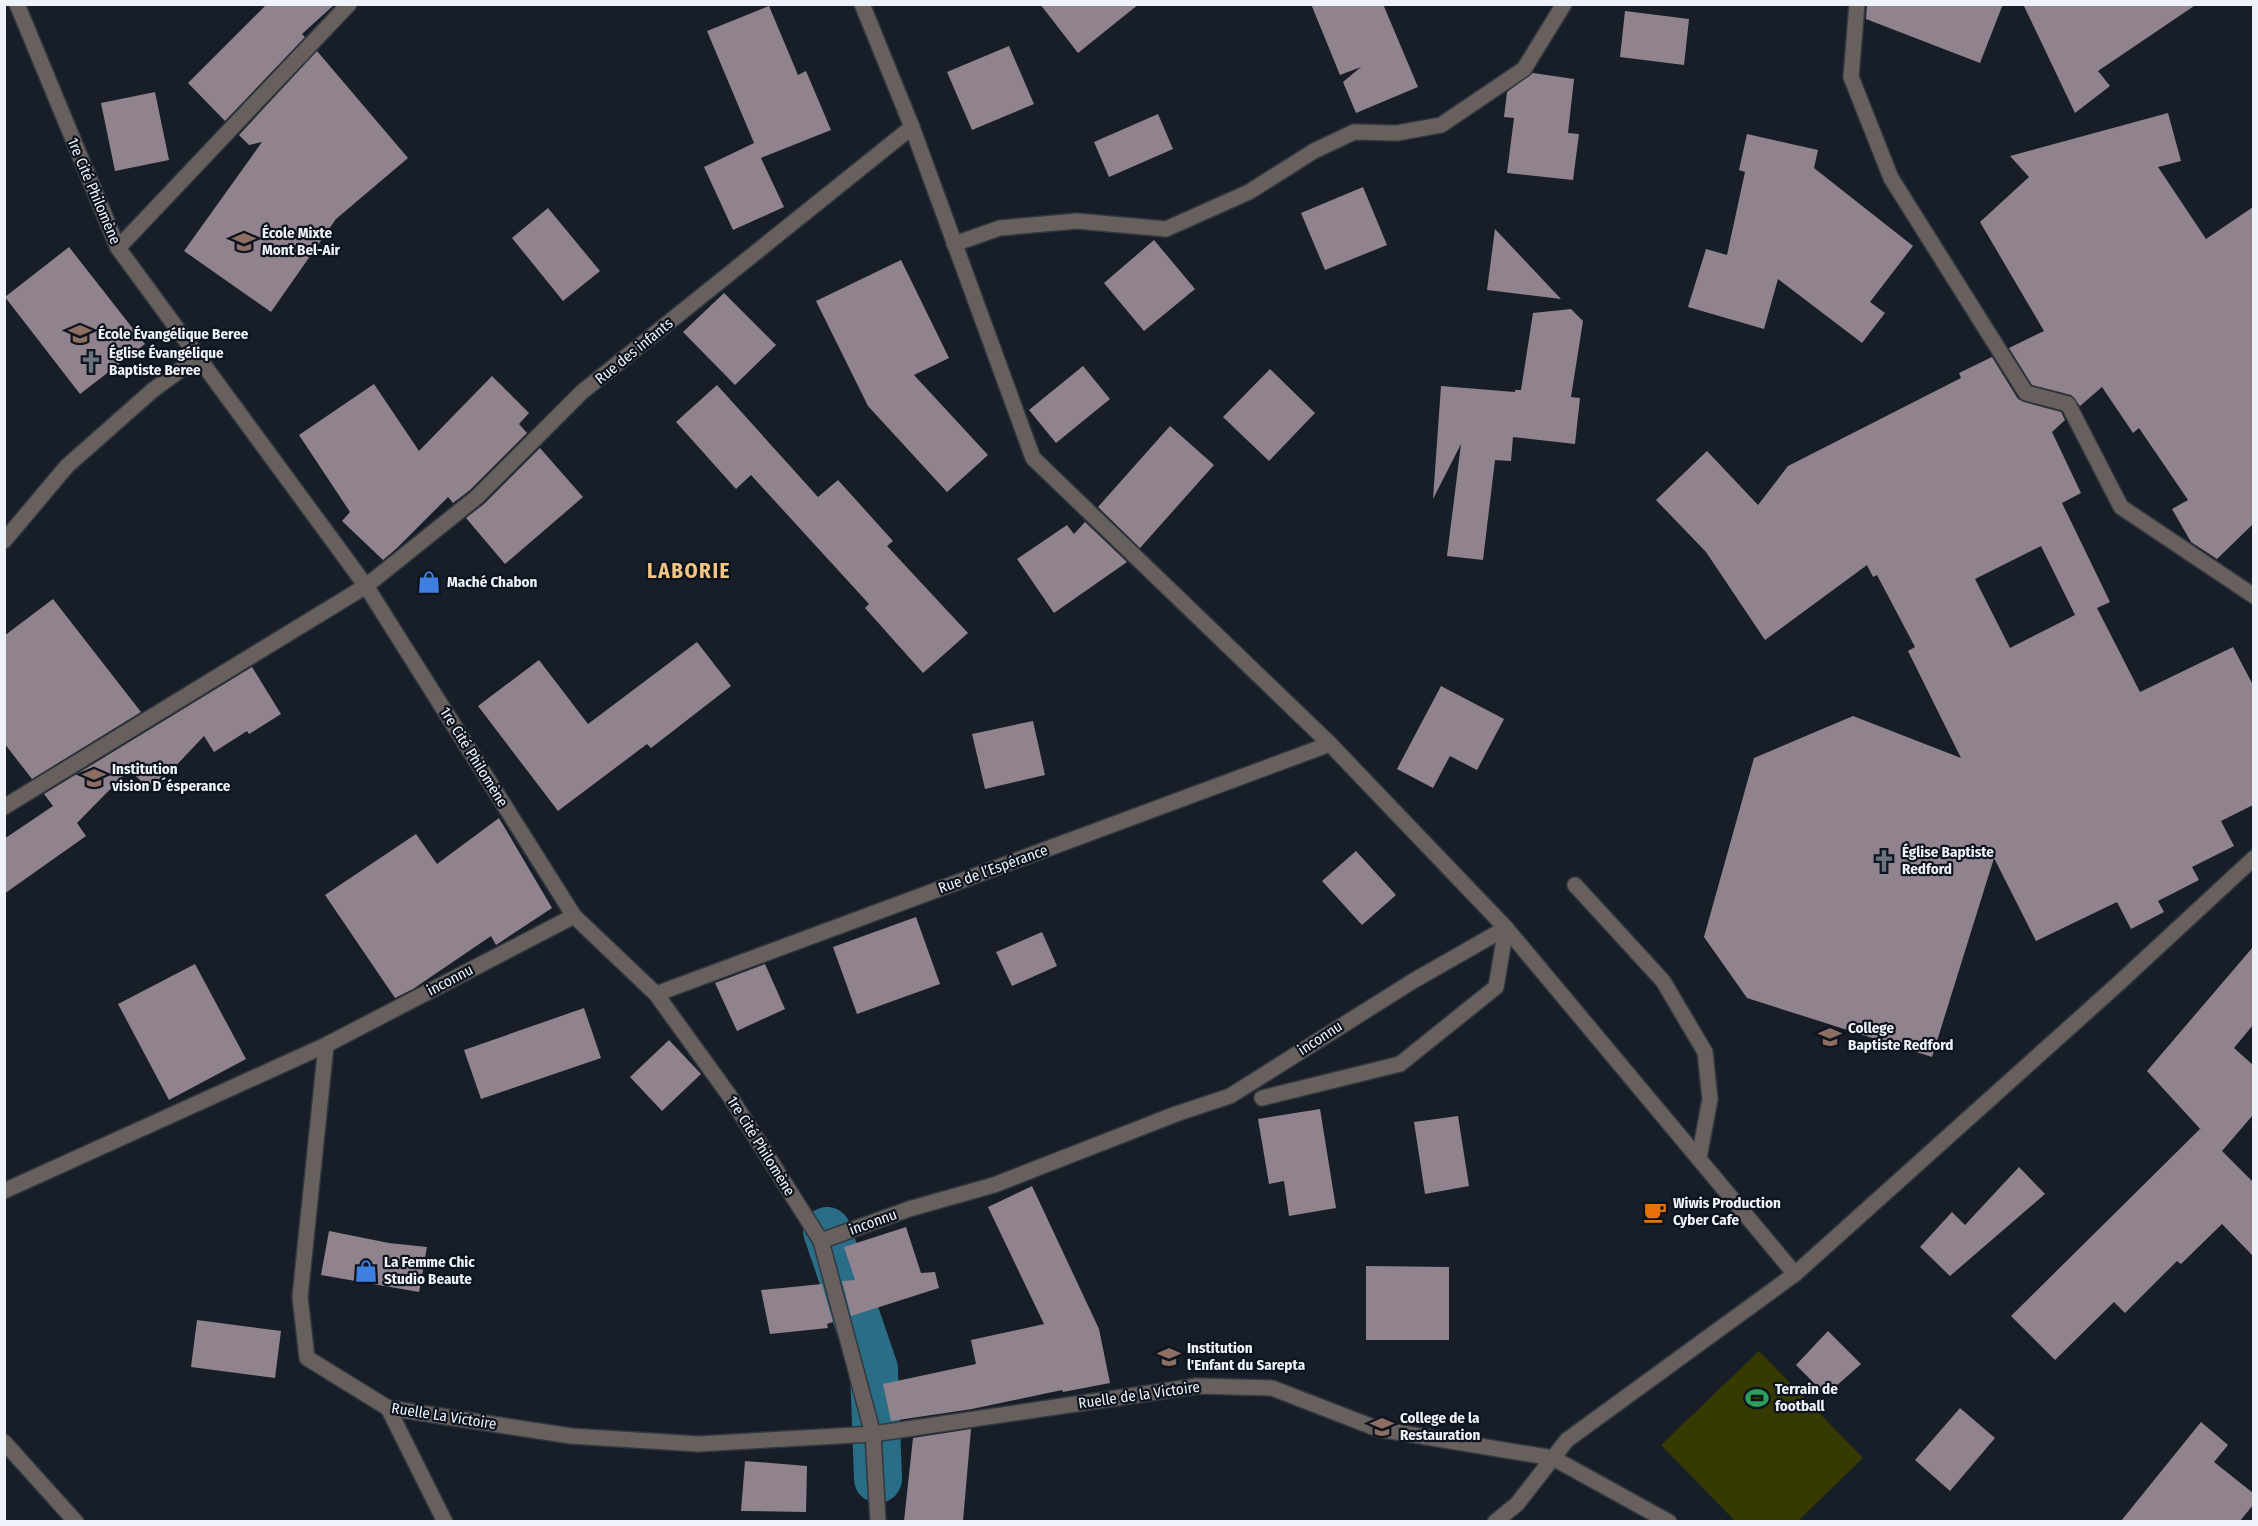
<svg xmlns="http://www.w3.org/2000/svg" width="2258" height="1526" font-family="'Fira Sans Condensed',sans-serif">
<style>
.green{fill:#363a00}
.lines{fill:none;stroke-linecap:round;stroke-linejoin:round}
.canal{stroke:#296e86;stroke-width:48}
.building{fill:#91838e;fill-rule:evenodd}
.service-casing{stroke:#313841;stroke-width:18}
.minor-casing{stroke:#313841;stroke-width:18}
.service{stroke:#67605d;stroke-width:15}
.minor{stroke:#67605d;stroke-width:15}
.labels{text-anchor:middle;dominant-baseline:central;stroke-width:4.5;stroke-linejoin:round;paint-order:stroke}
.street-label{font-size:15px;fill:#eef3fa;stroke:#0e141f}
.poi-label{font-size:15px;font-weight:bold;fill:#eef3fa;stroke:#0e141f;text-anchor:start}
.district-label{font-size:21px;font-weight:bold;letter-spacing:1.5px;fill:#f3c782;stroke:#0e141f}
</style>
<rect width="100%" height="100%" fill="#171e28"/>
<!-- green -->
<path class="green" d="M1759 1351 1863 1458 1798 1521H1735L1661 1445Z"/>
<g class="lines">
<!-- canal -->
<path class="canal" d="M827 1231 874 1369 878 1479"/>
</g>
<!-- building -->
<g class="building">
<path d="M267 4H335L302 34 305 37 225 121 188 83Z"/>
<path d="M1040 4H1139L1078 53Z"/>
<path d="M1311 4H1383L1418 87 1356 113 1343 82 1361 67 1340 75Z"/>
<path d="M1867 4H2003L1980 63 1866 19Z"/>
<path d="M2023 4H2197L2098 71 2110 86 2075 113Z"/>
<path d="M769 6 798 75 806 71 831 130 761 158 784 207 733 230 704 167 754 143 707 31Z"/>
<path d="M1625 11 1689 19 1684 65 1620 57Z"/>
<path d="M1009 46 1034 104 972 130 947 72Z"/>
<path d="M317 51 408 158 336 219 271 312 184 251 262 142 249 145 239 135Z"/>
<path d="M1533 73 1574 79 1568 133 1579 134 1573 180 1507 173 1514 118 1504 117 1507 92Z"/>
<path d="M155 92 169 160 115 171 101 103Z"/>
<path d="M2168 113 2181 161 2158 167 2206 239 2253 207V524L2217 559 2191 542 2172 509 2188 500 2139 428 2133 433 2102 387 2080 406 2071 395 2032 385 2009 348 2044 331 1980 222 2029 177 2010 156Z"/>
<path d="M1158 114 1173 149 1109 177 1094 142Z"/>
<path d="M1747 134 1818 150 1814 168 1913 246 1870 302 1885 313 1862 343 1778 279 1764 329 1688 307 1706 249 1727 255 1745 172 1739 170Z"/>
<path d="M1363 187 1387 245 1325 270 1301 213Z"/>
<path d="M548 208 600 271 563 301 512 238Z"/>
<path d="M1495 229 1561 299 1487 290Z"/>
<path d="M1154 240 1195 289 1144 331 1104 283Z"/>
<path d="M69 247 145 344 80 394 5 297Z"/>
<path d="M901 260 949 358 914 375 988 455 947 492 868 406 816 301Z"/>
<path d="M724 293 776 345 735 385 683 332Z"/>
<path d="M1571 309 1583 321 1571 397 1580 398 1575 444 1513 437 1511 461 1495 460 1483 560 1447 556 1461 444 1433 499 1441 386 1515 392V390H1521L1533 313Z"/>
<path d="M1992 357 2018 399 2024 402 2061 412 2065 420 2052 432 2081 493 2062 503 2110 602 2097 608 2140 692 2233 647 2253 685V805L2221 821 2234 846 2192 867 2199 880 2158 901 2164 912 2131 929 2117 902 2036 941 1994 858 1932 1057 1747 998 1704 937 1754 758 1853 716 1961 758 1908 651 1915 647 1877 575 1873 577 1867 565 1765 640 1706 552 1656 500 1707 451 1758 505 1788 466 1961 378 1959 373ZM2041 546 2075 615 2010 648 1975 579Z"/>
<path d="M1083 366 1110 399 1056 443 1029 410Z"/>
<path d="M1270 369 1315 413 1269 461 1223 417Z"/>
<path d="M492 376 529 413 519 424 527 433 470 490 453 503 448 497 397 548 383 560 342 521 350 512 299 435 374 384 419 451Z"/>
<path d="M717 385 818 497 838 480 893 541 887 546 968 633 923 673 865 608 869 604 751 475 736 489 676 422Z"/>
<path d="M1170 426 1214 465 1140 548 1098 507Z"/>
<path d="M540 448 583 497 505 564 466 518 484 504Z"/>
<path d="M1085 522 1127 562 1054 613 1017 559 1067 525 1074 534Z"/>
<path d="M53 599 141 712 32 779 4 743V636Z"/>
<path d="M697 642 731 686 651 748 647 744 558 811 478 706 539 660 588 724Z"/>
<path d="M252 667 281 714 249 734 247 731 214 752 204 736 152 791 129 770 77 823 86 836 4 894V839L53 806 44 794Z"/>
<path d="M1441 686 1504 719 1477 770 1450 756 1433 788 1397 769Z"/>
<path d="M1033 721 1045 775 985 789 972 734Z"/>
<path d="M499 818 552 908 496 945 491 936 413 989 395 998 325 895 416 834 437 864Z"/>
<path d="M1356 851 1396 895 1362 925 1322 881Z"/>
<path d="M916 917 940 984 857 1014 833 947Z"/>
<path d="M1042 932 1057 966 1012 986 996 952Z"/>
<path d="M2253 947V1025L2234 1048 2253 1065V1115L2222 1151 2253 1182V1256L2222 1224 2181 1264 2177 1261 2125 1313 2114 1302 2055 1360 2011 1316 2200 1129 2203 1132 2147 1071Z"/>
<path d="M195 964 246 1059 169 1100 118 1004Z"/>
<path d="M765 964 785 1009 737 1031 715 983Z"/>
<path d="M584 1008 601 1058 481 1099 464 1050Z"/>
<path d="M669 1040 701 1074 662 1111 630 1077Z"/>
<path d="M1320 1109 1336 1208 1289 1216 1284 1181 1269 1184 1258 1119Z"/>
<path d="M1458 1116 1469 1186 1425 1194 1414 1122Z"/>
<path d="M2019 1167 2045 1194 1950 1276 1920 1247 1952 1212 1965 1225Z"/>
<path d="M1032 1186 1099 1329 1110 1383 1063 1392 1062 1390 972 1409 891 1421 883 1384 976 1364 971 1340 1044 1324 988 1207Z"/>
<path d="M906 1227 921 1273 935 1272 939 1288 851 1316 842 1281 855 1280 844 1247Z"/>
<path d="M329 1231 389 1243 427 1247 419 1292 321 1275Z"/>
<path d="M1366 1266 1449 1267V1340H1366Z"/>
<path d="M822 1284 833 1322 827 1324 828 1328 770 1334 761 1290Z"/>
<path d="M197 1320 281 1331 275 1378 191 1367Z"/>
<path d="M1828 1331 1861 1364 1826 1395 1796 1365Z"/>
<path d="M1960 1408 1995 1438 1950 1491 1915 1460Z"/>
<path d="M2201 1422 2228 1445 2214 1462 2253 1493V1505L2240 1521H2121Z"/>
<path d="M971 1429 963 1521H904L913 1438Z"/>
<path d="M745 1461 807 1466 806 1512 741 1511Z"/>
</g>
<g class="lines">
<!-- service casing -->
<g class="service-casing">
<g id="service">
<path d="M862 4 912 127 1033 458 1330 744 1506 928 1795 1274"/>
<path d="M1857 4 1851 77 1891 178 2026 393 2068 404 2121 507 2254 596"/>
<path d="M954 244 1000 228 1077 221 1166 229 1249 192 1314 151 1354 132 1397 133 1441 125 1524 69 1564 4"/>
<path d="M1575 885 1663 981 1705 1052 1710 1099 1699 1158"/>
<path d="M873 1434 1197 1386 1272 1388 1378 1429 1553 1458 1669 1522"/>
<path d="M1495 1522 1517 1504 1567 1440 1795 1274 2119 983 2254 858"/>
</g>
</g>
<!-- minor casing -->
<g class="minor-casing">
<g id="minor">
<path d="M17 4 118 248 366 586 574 916 656 994 729 1095 821 1241 873 1434 878 1522"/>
<path d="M118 248 349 4"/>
<path d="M4 541 67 466 153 390 198 357"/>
<path d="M4 807 366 586 477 497 582 392 912 127"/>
<path d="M656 994 1330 744"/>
<path d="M326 1045 300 1297 307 1358 388 1408 571 1436 698 1444 873 1434"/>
<path d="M4 1191 326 1045 574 916"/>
<path d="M821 1241 909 1209 994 1185 1176 1114 1230 1096 1413 981 1506 928 1496 987 1400 1064 1262 1098"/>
<path d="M388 1408 445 1522"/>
<path d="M4 1442 76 1522"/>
</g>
</g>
<!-- service -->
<use href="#service" class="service"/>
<!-- minor -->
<use href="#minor" class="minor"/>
</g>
<!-- icons -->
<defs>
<g id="school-bare" transform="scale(1.8)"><path d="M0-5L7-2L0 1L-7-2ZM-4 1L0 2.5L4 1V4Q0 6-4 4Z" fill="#8d6e63" stroke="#0e141f" stroke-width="2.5" paint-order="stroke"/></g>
<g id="church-bare" transform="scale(1.8)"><path d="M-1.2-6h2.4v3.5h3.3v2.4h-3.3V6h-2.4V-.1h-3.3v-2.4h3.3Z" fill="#6b7280" stroke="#0e141f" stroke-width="2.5" paint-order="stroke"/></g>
<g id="shop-bare" transform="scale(1.8)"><path d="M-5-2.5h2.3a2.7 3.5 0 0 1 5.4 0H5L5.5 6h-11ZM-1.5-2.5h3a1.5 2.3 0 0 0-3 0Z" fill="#3f7fe0" stroke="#0e141f" stroke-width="2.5" paint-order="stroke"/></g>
<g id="cafe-bare" transform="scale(1.8)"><path d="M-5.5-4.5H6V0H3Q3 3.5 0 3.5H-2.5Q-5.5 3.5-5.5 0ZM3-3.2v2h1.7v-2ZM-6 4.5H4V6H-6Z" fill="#e8710a" stroke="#0e141f" stroke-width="2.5" paint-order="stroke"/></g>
<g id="stadium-bare" transform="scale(1.8)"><path d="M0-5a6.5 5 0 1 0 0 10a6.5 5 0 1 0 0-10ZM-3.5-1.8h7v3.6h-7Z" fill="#2e9e5b" stroke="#0e141f" stroke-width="2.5" paint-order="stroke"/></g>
</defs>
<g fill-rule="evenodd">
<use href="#school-bare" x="244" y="242"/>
<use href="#school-bare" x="80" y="334"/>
<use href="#church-bare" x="91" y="362"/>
<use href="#shop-bare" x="429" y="582"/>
<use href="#school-bare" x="94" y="778"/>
<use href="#church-bare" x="1884" y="861"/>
<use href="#school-bare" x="1830" y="1037"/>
<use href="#cafe-bare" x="1655" y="1212"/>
<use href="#shop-bare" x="366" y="1271"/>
<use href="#school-bare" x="1169" y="1357"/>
<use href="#stadium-bare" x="1757" y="1398"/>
<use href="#school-bare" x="1382" y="1427"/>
</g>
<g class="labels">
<!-- street labels -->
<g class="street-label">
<text transform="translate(94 191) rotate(67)">1re Cité Philomène</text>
<text transform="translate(634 351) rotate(-39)">Rue des infants</text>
<text transform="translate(474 757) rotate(58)">1re Cité Philomène</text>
<text transform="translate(993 869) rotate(-20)">Rue de l’Espérance</text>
<text transform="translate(450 980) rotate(-28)">inconnu</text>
<text transform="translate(1320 1038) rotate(-33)">inconnu</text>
<text transform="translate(761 1146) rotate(58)">1re Cité Philomène</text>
<text transform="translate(873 1222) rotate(-20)">inconnu</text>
<text transform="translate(1139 1395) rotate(-8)">Ruelle de la Victoire</text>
<text transform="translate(444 1416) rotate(9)">Ruelle La Victoire</text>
</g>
<!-- poi labels -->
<g class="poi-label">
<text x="262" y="233">École Mixte<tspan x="262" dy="17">Mont Bel-Air</tspan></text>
<text x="98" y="334">École Évangélique Beree</text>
<text x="109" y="353">Église Évangélique<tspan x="109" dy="17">Baptiste Beree</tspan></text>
<text x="447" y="582">Maché Chabon</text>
<text x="112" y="769">Institution<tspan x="112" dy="17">vision D´ésperance</tspan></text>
<text x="1902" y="852">Église Baptiste<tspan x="1902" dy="17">Redford</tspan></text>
<text x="1848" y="1028">College<tspan x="1848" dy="17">Baptiste Redford</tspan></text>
<text x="1673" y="1203">Wiwis Production<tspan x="1673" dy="17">Cyber Cafe</tspan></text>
<text x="384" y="1262">La Femme Chic<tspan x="384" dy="17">Studio Beaute</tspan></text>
<text x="1187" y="1348">Institution<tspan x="1187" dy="17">l'Enfant du Sarepta</tspan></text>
<text x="1775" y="1389">Terrain de<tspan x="1775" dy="17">football</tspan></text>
<text x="1400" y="1418">College de la<tspan x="1400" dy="17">Restauration</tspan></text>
</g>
<!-- district labels -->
<g class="district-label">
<text x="689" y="571">LABORIE</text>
</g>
</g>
<!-- border -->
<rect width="2258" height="1526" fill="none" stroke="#eef3fa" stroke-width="12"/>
</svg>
